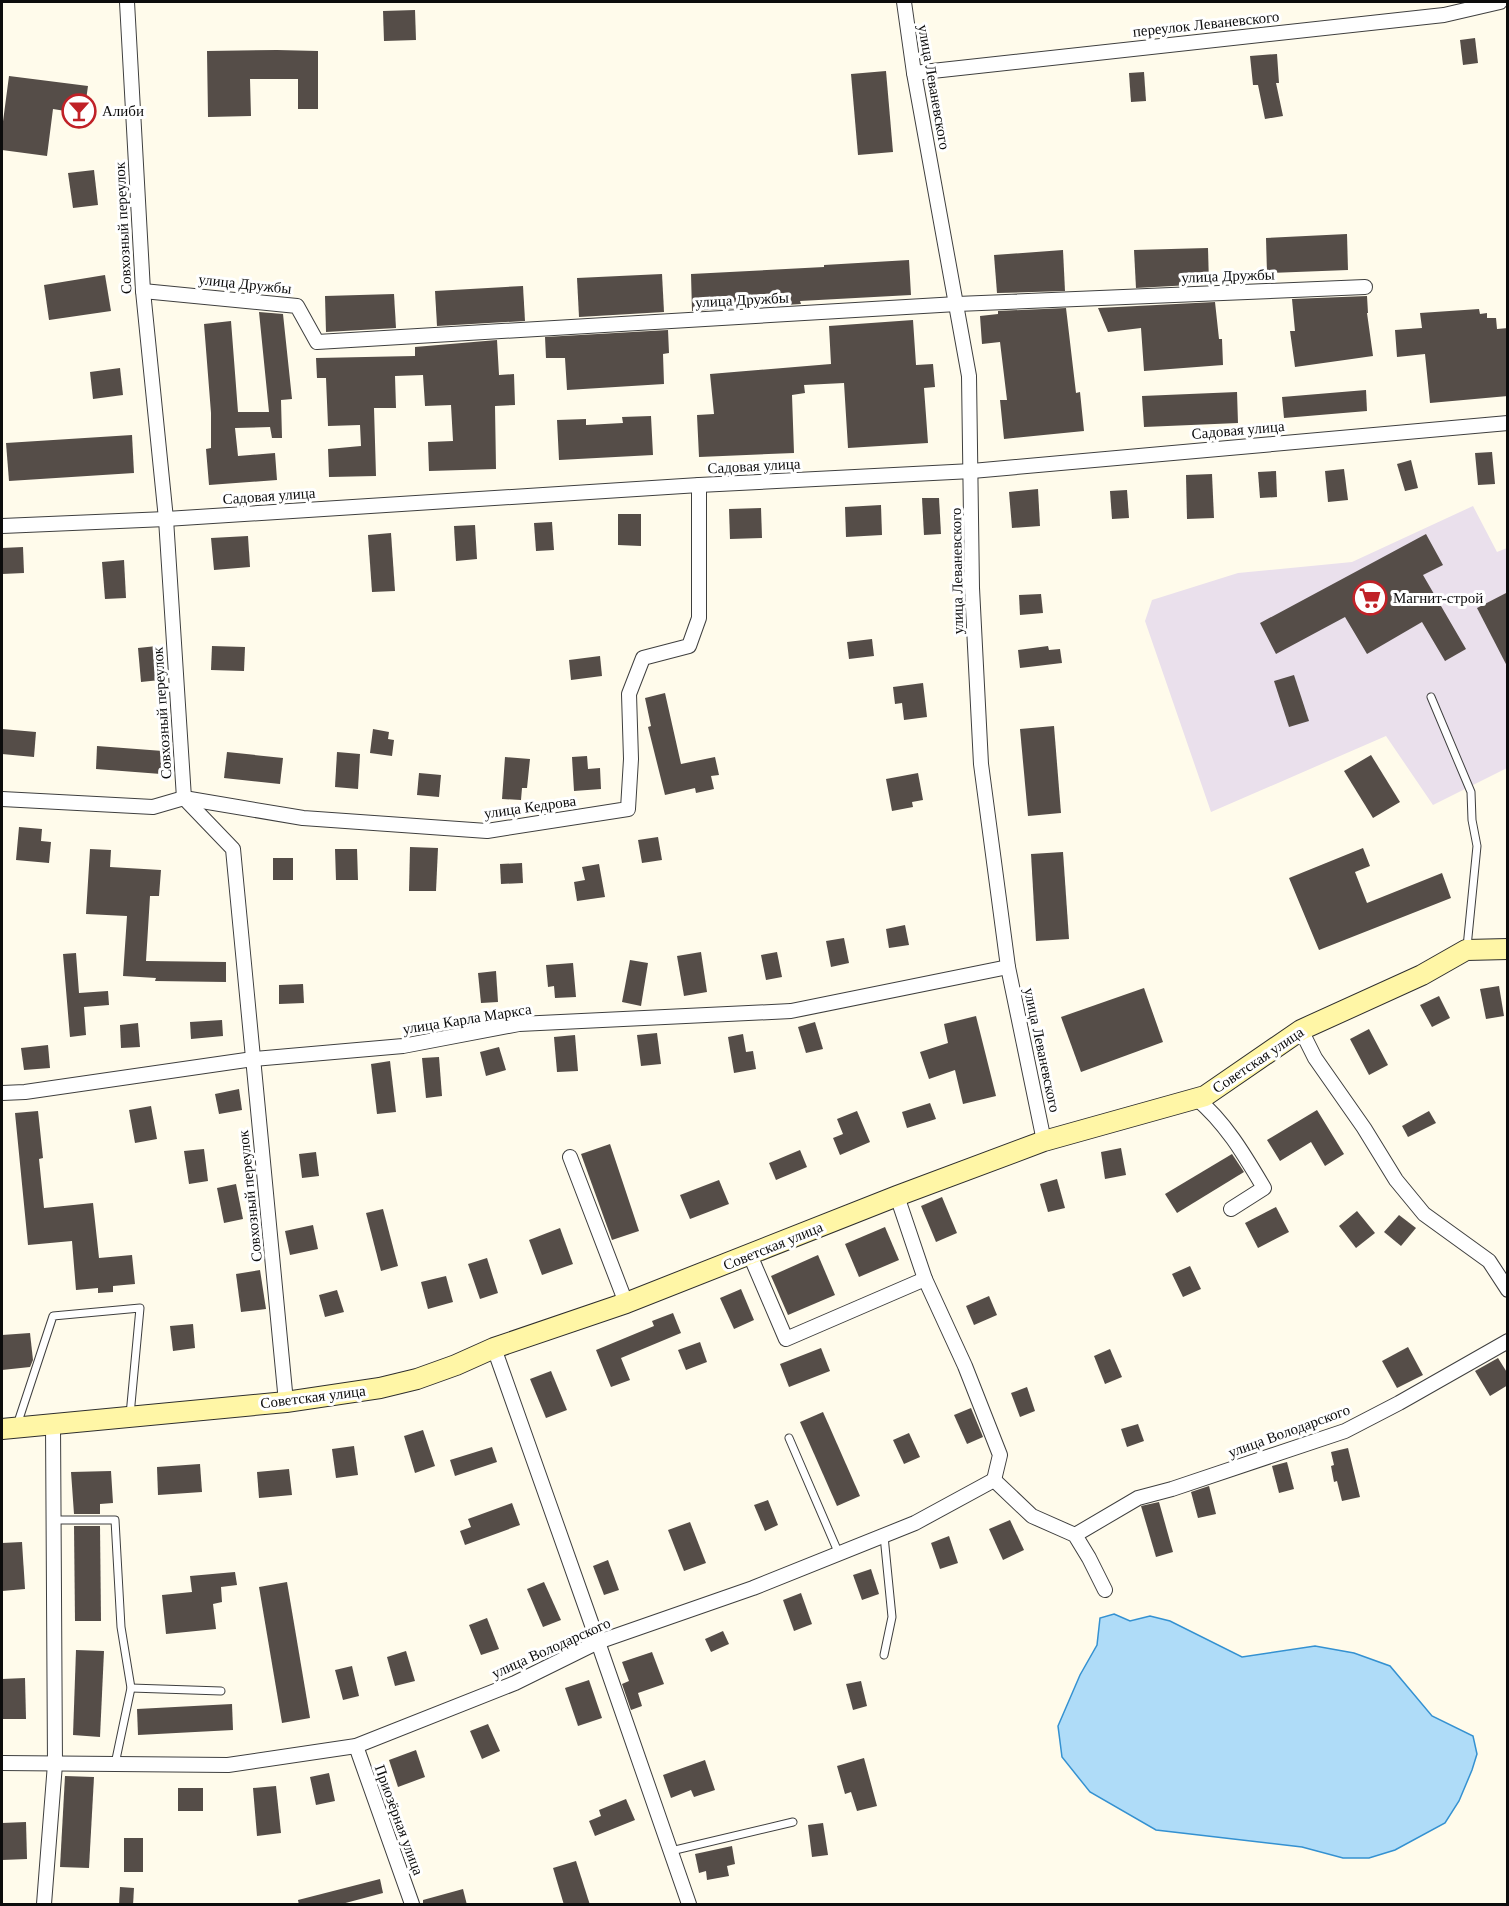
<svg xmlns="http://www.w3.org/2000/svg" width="1509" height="1906" font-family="'Times New Roman',serif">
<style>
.industrial{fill:#eae0ec}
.water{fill:#afdcf8;stroke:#3491d1;stroke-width:1.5}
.building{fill:#554d48}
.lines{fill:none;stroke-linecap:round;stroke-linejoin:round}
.lane-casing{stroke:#3f3f3f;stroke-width:9}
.street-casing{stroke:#3f3f3f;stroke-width:16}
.secondary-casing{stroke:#2e2e2e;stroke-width:22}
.lane{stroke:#fff;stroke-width:7}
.street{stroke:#fff;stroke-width:14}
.secondary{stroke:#fff6a6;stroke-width:20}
.labels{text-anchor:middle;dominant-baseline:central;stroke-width:6;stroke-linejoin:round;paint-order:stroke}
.street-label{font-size:15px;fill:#0c0c0c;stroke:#fff}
.poi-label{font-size:15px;fill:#0c0c0c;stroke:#fff;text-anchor:start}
</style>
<rect width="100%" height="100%" fill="#fffbeb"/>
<!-- industrial -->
<path class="industrial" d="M1473 506 1497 552 1507 548V768L1433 805 1386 736 1211 812 1145 621 1152 600 1238 573 1352 562Z"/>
<!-- water -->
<path class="water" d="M1114 1614 1130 1621 1150 1616 1170 1621 1242 1657 1315 1646 1354 1653 1390 1666 1432 1716 1473 1736 1477 1754 1472 1770 1459 1801 1445 1823 1395 1850 1369 1858H1343L1302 1847 1156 1830 1090 1792 1062 1757 1058 1726 1080 1675 1097 1645 1100 1618Z"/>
<!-- building -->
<g class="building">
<path d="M415 10 416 40 384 41 383 11Z"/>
<path d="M1475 38 1478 63 1463 65 1460 40Z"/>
<path d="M277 50 318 51V109H298V79H250L251 116 208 117 207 51Z"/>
<path d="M1277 54 1279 83H1276L1283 116 1265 119 1258 85H1253L1250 56Z"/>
<path d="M886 71 893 152 858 155 851 74Z"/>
<path d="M1144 72 1146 101 1131 102 1129 73Z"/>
<path d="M9 76 88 86 84 114 53 109 47 156 2 150V129Z"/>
<path d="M94 170 98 205 73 208 68 173Z"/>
<path d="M1347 234 1348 270 1267 273 1266 238Z"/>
<path d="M1208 248 1209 284 1136 288 1134 250Z"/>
<path d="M1063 250 1065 291 997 293 994 255Z"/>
<path d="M909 260 911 295 800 301 801 304 692 311 691 274 824 267V265Z"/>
<path d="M662 274 664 312 579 317 577 278Z"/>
<path d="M105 275 111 311 49 320 44 285Z"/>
<path d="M523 286 525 321 437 326 435 291Z"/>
<path d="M394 294 396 328 326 332 325 296Z"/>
<path d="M1367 296 1368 313H1367L1373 356 1295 367 1290 331H1295L1292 299Z"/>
<path d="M1215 302 1219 339H1222L1223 365 1144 371 1141 328 1108 332 1098 308Z"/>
<path d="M1066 308 1076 393 1080 392 1084 431 1004 439 1000 400H1007L1000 342 982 344 980 316 998 314V311Z"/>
<path d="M1479 309 1480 314 1487 313V318H1496L1497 329 1508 328V396L1430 403 1425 354 1397 357 1395 330 1422 328 1420 313Z"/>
<path d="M259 312 283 314 292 399 281 400 282 438H272L270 427 235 428 238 456 275 453 277 480 209 485 206 449 211 448V413L204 324 231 321 238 412H269Z"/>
<path d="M913 320 916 365 933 364 935 387 924 388 928 443 848 448 844 383 804 385 805 393 792 395 794 453 699 457 697 415 714 414 710 374 831 364 829 326Z"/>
<path d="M668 330 669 353 663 354 664 384 567 390 565 358H546L545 337Z"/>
<path d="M497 340 499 375 514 374 515 405 495 406 496 469 429 471 428 442 453 441 451 405 425 406 423 375 395 376 396 408H374L376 476 329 477 328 449 361 446 360 425 328 426 326 378H317L316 358 415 356V347Z"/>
<path d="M120 368 123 395 93 399 90 372Z"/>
<path d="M1366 390 1367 411 1284 418 1282 397Z"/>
<path d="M1237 392 1238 423 1144 427 1142 396Z"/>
<path d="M651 416 653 455 559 460 557 420 586 419V425L623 423 622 417Z"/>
<path d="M132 435 134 473 9 481 6 443Z"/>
<path d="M1492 452 1495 484 1478 485 1475 453Z"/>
<path d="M1411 460 1418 488 1405 491 1397 464Z"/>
<path d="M1344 469 1348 500 1328 502 1325 471Z"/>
<path d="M1276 471 1277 497 1260 498 1258 472Z"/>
<path d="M1212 474 1214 518 1187 519 1186 475Z"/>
<path d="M1038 489 1040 526 1012 528 1009 492Z"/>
<path d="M1127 490 1129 518 1112 519 1110 491Z"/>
<path d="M922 498H939L941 534 924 535Z"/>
<path d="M881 505 882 535 846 537 845 507Z"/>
<path d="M761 508 762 538 730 539 729 509Z"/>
<path d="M618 514H641V546L618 545Z"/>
<path d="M552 522 554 550 536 551 534 523Z"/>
<path d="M475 525 477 559 456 561 454 526Z"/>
<path d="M391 533 395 591 372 592 368 535Z"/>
<path d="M1426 534 1443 565 1423 575 1466 649 1445 661 1422 622 1367 654 1345 617 1276 654 1260 623Z"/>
<path d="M248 536 250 567 214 570 211 538Z"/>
<path d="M23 547 24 573 2 574V548Z"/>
<path d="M124 560 126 598 105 599 102 562Z"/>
<path d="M1508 592V668L1477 608Z"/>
<path d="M1041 594 1043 613 1020 615 1019 595Z"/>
<path d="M872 639 874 656 849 659 847 642Z"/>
<path d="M157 646 160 680 141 682 138 648Z"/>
<path d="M212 646 245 647 244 671 211 670Z"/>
<path d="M1048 646 1049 650 1060 649 1062 663 1020 668 1018 650Z"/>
<path d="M600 656 602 676 571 680 569 660Z"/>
<path d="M1294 675 1309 721 1289 727 1274 681Z"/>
<path d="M923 683 927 717 904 720 902 703 895 704 893 687Z"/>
<path d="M665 693 681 764 715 757 719 775 711 776 714 789 696 793 695 788 665 795 648 727 651 726 645 698Z"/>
<path d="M1054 726 1061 813 1028 816 1020 729Z"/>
<path d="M2 729 36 732 34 757 2 754Z"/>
<path d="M373 729 389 732 388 739 394 740 392 756 370 753Z"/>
<path d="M97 746 163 751 161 774 96 769Z"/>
<path d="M227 752 283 758 280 784 224 778Z"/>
<path d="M337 752 360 754 358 789 335 787Z"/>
<path d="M1371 755 1400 802 1373 818 1344 771Z"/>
<path d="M587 756 588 769 600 768 601 789 574 791 572 757Z"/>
<path d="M505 757 530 759 527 788H522L521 800 502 799Z"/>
<path d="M419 773 441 775 439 797 417 795Z"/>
<path d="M918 773 923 800 912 802 913 807 892 811 886 779Z"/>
<path d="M19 827 42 829 41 841 51 842 49 863 16 860Z"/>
<path d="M658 837 662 860 642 863 638 840Z"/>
<path d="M410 847 438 848 436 891H409Z"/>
<path d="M1363 848 1370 866 1355 872 1367 903 1442 873 1451 898 1319 950 1289 878Z"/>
<path d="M90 849 111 850 110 867 161 870 159 896H150L146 961 226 962V982L155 981 156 978 123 976 127 916 86 914Z"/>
<path d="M335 849H357L358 880H336Z"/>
<path d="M1063 852 1069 939 1036 941 1031 854Z"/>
<rect x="273" y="858" width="20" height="22"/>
<path d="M522 863 523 883 501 884 500 864Z"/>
<path d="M599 864 605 897 577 901 574 882 585 880 582 867Z"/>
<path d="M905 925 909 945 889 948 886 929Z"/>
<path d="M844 938 849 963 831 967 826 941Z"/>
<path d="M701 952 707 992 684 996 677 956Z"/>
<path d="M777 952 782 977 766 980 761 955Z"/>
<path d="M76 953 79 993 108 991 109 1005 84 1007 86 1035 70 1037 63 954Z"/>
<path d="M630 960 648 963 641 1006 622 1002Z"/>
<path d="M573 963 576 997 555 998 554 986 548 987 546 965Z"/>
<path d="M496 971 498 1002 481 1003 478 973Z"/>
<path d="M303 984 304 1003 279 1004V985Z"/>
<path d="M1499 986 1504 1016 1486 1019 1480 989Z"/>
<path d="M1144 988 1163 1042 1081 1072 1061 1017Z"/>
<path d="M1439 996 1450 1018 1432 1027 1420 1005Z"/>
<path d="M976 1016 996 1096 963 1104 955 1070 929 1079 920 1052 948 1043 944 1024Z"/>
<path d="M222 1020 223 1036 191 1039 190 1022Z"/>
<path d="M815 1022 823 1049 806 1053 798 1027Z"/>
<path d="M138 1023 140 1047 121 1048 120 1025Z"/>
<path d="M1369 1029 1388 1065 1369 1075 1350 1039Z"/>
<path d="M657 1033 661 1064 641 1066 637 1035Z"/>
<path d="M743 1034 746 1052 753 1051 756 1069 734 1073 728 1037Z"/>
<path d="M575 1035 578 1071 557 1072 554 1037Z"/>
<path d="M48 1045 50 1068 24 1070 21 1048Z"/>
<path d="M499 1047 506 1070 486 1076 480 1052Z"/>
<path d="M439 1057 442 1096 426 1098 422 1058Z"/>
<path d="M390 1061 396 1112 377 1114 371 1064Z"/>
<path d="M239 1089 242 1110 219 1114 215 1094Z"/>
<path d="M930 1103 936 1119 907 1128 902 1112Z"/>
<path d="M151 1106 157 1139 135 1143 129 1110Z"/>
<path d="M1317 1110 1344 1154 1325 1166 1311 1142 1280 1161 1267 1140Z"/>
<path d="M38 1111 43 1158 39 1159 44 1208 93 1203 99 1258 132 1255 135 1284 113 1286V1292L98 1293V1288L76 1290 72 1241 28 1245 15 1113Z"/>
<path d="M857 1111 870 1142 840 1155 833 1138 843 1134 837 1119Z"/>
<path d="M1429 1111 1436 1123 1408 1137 1402 1126Z"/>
<path d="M610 1144 639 1231 612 1240 581 1154Z"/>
<path d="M1121 1148 1126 1175 1105 1179 1101 1152Z"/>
<path d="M204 1149 208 1181 189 1184 184 1151Z"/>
<path d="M800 1150 807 1167 776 1180 769 1163Z"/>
<path d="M316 1152 319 1176 302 1178 299 1154Z"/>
<path d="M1232 1154 1244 1172 1177 1213 1165 1194Z"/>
<path d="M1057 1179 1065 1208 1048 1212 1040 1184Z"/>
<path d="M719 1180 729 1204 690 1219 680 1195Z"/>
<path d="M236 1184 243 1219 224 1223 217 1188Z"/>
<path d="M942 1197 957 1233 936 1242 921 1206Z"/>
<path d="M1276 1207 1289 1232 1258 1248 1245 1223Z"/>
<path d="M383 1209 398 1266 381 1271 366 1213Z"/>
<path d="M1357 1211 1375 1233 1356 1248 1339 1226Z"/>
<path d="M1399 1215 1416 1228 1401 1246 1384 1232Z"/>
<path d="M313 1225 318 1249 290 1255 285 1231Z"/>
<path d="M885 1227 899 1260 859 1277 845 1244Z"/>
<path d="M560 1228 573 1264 542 1275 529 1240Z"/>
<path d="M818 1255 835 1295 788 1315 771 1276Z"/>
<path d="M487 1258 498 1293 480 1299 468 1264Z"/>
<path d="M1190 1266 1201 1289 1183 1297 1172 1274Z"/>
<path d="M260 1270 266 1309 241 1312 236 1274Z"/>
<path d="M446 1276 453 1302 428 1309 421 1282Z"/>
<path d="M741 1289 754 1320 734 1329 720 1298Z"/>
<path d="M337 1290 344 1312 325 1317 319 1295Z"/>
<path d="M989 1296 997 1315 974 1325 966 1306Z"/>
<path d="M673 1313 681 1333 621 1358 630 1380 611 1387 596 1350 654 1326 652 1321Z"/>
<path d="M193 1324 195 1348 173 1351 170 1326Z"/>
<path d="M30 1333 33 1360 30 1367 2 1370V1335Z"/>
<path d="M700 1342 707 1362 686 1370 678 1350Z"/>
<path d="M1408 1347 1423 1375 1397 1388 1382 1361Z"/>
<path d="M821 1348 830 1371 789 1387 780 1364Z"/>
<path d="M1110 1349 1122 1377 1105 1384 1094 1356Z"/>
<path d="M1498 1358 1508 1374V1385L1490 1396 1475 1371Z"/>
<path d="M551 1371 567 1410 546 1418 530 1379Z"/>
<path d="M1027 1387 1035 1411 1020 1417 1011 1393Z"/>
<path d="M971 1408 983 1437 967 1444 954 1415Z"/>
<path d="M823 1412 860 1496 837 1506 800 1422Z"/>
<path d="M1138 1424 1144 1441 1127 1447 1121 1429Z"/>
<path d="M423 1430 435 1466 415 1473 404 1436Z"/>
<path d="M909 1433 920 1457 904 1464 893 1440Z"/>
<path d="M354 1446 358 1475 336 1478 332 1449Z"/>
<path d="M492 1447 497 1462 455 1476 450 1460Z"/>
<path d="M1348 1448 1360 1497 1342 1501 1337 1481 1334 1482 1331 1466 1334 1465 1331 1452Z"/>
<path d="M1287 1462 1294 1489 1279 1493 1272 1466Z"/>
<path d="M200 1464 202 1492 158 1495 157 1467Z"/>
<path d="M289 1469 292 1495 259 1498 257 1472Z"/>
<path d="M111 1471 113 1503 100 1504V1514H74L71 1472Z"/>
<path d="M1209 1486 1216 1514 1198 1518 1191 1492Z"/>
<path d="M768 1500 778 1525 765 1531 754 1505Z"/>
<path d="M1159 1502 1173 1552 1156 1557 1141 1506Z"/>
<path d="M512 1503 520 1525 465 1545 460 1531 471 1527 468 1519Z"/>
<path d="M1010 1520 1024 1550 1003 1560 989 1529Z"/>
<path d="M690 1522 706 1563 684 1571 668 1530Z"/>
<path d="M74 1526H100L101 1621H75Z"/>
<path d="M949 1536 958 1563 940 1569 931 1543Z"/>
<path d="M22 1542 25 1589 2 1591V1543Z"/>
<path d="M608 1560 619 1590 604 1595 593 1566Z"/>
<path d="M871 1569 879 1594 862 1600 853 1575Z"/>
<path d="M235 1572 237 1585 221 1587 222 1602 213 1604 216 1629 166 1634 162 1595 192 1592 190 1576Z"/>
<path d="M287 1582 310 1718 282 1723 259 1587Z"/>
<path d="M544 1582 561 1620 543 1627 527 1589Z"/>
<path d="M801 1593 812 1624 794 1631 783 1600Z"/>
<path d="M487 1618 499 1649 481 1655 469 1625Z"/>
<path d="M723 1631 729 1644 711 1652 705 1639Z"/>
<path d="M76 1650 104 1651 100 1737 73 1735Z"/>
<path d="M406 1651 415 1681 395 1686 387 1657Z"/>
<path d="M652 1652 664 1684 638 1693 642 1706 631 1710 622 1684 629 1681 622 1662Z"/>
<path d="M352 1666 359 1696 343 1700 335 1670Z"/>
<path d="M25 1678 26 1719H2V1679Z"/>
<path d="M589 1680 602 1718 578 1726 565 1688Z"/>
<path d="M861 1681 867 1706 853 1710 846 1684Z"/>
<path d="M232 1704 233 1730 138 1735 137 1709Z"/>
<path d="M488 1724 500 1751 482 1759 470 1731Z"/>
<path d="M416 1750 425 1777 398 1787 389 1760Z"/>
<path d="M864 1758 877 1806 857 1811 851 1792 845 1794 837 1766Z"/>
<path d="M705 1760 715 1790 694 1797 691 1790 671 1798 663 1775Z"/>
<path d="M329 1773 335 1801 316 1805 310 1777Z"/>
<path d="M65 1776 94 1777 89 1868 60 1867Z"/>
<path d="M276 1786 281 1833 257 1836 253 1788Z"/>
<rect x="178" y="1788" width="25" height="23"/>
<path d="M626 1799 635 1820 595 1836 589 1821 601 1816 599 1810Z"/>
<path d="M26 1822 27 1859 2 1860V1823Z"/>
<path d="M823 1823 828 1855 812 1857 808 1825Z"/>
<rect x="124" y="1838" width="19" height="34"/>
<path d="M732 1846 735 1864 727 1866 729 1876 707 1880 706 1871 699 1873 695 1854Z"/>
<path d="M576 1861 590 1905H564L553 1868Z"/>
<path d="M380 1879 383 1893 338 1905H299L298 1900Z"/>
<path d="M120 1887 134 1888 133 1905H119Z"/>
<path d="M463 1889 467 1905H423V1900Z"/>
</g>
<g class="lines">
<!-- lane casing -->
<g class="lane-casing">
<g id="lane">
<path d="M1431 697 1471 792 1472 820 1477 846 1467 947"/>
<path d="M17 1425 53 1316 140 1308 130 1415"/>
<path d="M789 1438 839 1554"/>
<path d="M54 1520H115L121 1627 131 1688 115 1764"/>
<path d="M884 1536 892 1617 884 1655"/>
<path d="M131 1688 221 1691"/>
<path d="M671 1851 793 1822"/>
</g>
</g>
<!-- street casing -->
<g class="street-casing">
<g id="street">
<path d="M127 2 143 291 166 519 184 798 233 849 286 1402"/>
<path d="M904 2 914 73 969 376 972 588 981 764 1008 967 1044 1141"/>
<path d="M914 73 1444 15 1500 2"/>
<path d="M143 291 297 306 317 342 957 304 1365 287"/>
<path d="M2 526 166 519 699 485 972 471 1508 423"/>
<path d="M2 799 153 807 184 798 303 818 487 831 628 809 631 759 629 694 643 658 689 646 699 618V485"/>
<path d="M1301 1030 1315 1058 1364 1128 1396 1180 1424 1214 1489 1261 1508 1290"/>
<path d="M2 1093 25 1092 253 1059 403 1046 519 1024 791 1011 1008 967"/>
<path d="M1196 1098C1226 1123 1245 1156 1264 1188L1231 1209"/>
<path d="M570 1157 626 1303"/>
<path d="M897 1196 925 1279 965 1366 1000 1455 994 1480"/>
<path d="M750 1255 786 1339 925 1279"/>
<path d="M494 1348 598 1642 689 1904"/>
<path d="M1075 1535 1138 1498 1172 1489 1345 1431 1399 1403 1508 1341"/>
<path d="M356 1746 412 1904"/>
<path d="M2 1763 228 1765 356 1746 515 1683 598 1642 753 1588 915 1523 994 1480 1032 1516 1075 1535 1089 1558 1105 1590"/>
<path d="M44 1904 55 1764 53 1425"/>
</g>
</g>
<!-- secondary casing -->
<g class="secondary-casing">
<path id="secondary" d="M2 1429 286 1402 380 1388 417 1379 456 1365 494 1348 626 1303 897 1196 1044 1141 1205 1096 1301 1030 1422 975 1466 950 1508 949"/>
</g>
<!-- lane -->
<use href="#lane" class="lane"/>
<!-- street -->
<use href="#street" class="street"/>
<!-- secondary -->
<use href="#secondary" class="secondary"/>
</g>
<!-- icons -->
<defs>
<g id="bar-ring" transform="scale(1.725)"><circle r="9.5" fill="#fff" stroke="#c02127" stroke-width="1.5"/><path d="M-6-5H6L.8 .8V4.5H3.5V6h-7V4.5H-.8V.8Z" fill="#c02127"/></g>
<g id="supermarket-ring" transform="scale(1.725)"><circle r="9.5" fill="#fff" stroke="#c02127" stroke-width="1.5"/><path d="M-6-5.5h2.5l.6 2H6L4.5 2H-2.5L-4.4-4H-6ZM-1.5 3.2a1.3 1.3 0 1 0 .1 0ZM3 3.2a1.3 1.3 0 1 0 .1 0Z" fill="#c02127"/></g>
</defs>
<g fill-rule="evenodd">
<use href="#bar-ring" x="79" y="111"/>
<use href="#supermarket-ring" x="1370" y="598"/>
</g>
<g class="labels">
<!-- street labels -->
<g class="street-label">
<text transform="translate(1206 24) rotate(-6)">переулок Леваневского</text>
<text transform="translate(934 87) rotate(80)">улица Леваневского</text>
<text transform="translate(123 228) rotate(-93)">Совхозный переулок</text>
<text transform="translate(1228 276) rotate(-2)">улица Дружбы</text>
<text transform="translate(245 284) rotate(6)">улица Дружбы</text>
<text transform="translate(742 300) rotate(-3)">улица Дружбы</text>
<text transform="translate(1238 430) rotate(-5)">Садовая улица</text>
<text transform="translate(754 466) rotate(-3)">Садовая улица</text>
<text transform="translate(269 496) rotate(-4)">Садовая улица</text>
<text transform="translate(957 571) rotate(-91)">улица Леваневского</text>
<text transform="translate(162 713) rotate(-94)">Совхозный переулок</text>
<text transform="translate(530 807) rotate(-8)">улица Кедрова</text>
<text transform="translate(467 1019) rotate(-9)">улица Карла Маркса</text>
<text transform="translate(1042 1050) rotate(78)">улица Леваневского</text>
<text transform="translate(1258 1060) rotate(-34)">Советская улица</text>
<text transform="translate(250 1196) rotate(-96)">Совхозный переулок</text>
<text transform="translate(773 1246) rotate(-22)">Советская улица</text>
<text transform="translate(313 1397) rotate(-7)">Советская улица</text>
<text transform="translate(1289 1431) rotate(-20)">улица Володарского</text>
<text transform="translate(551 1648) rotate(-24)">улица Володарского</text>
<text transform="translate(399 1820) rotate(70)">Приозёрная улица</text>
</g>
<!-- poi labels -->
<g class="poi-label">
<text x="102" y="111">Алиби</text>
<text x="1393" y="598">Магнит-строй</text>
</g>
</g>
<!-- border -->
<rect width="1509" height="1906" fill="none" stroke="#0c0c0c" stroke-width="6"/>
</svg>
